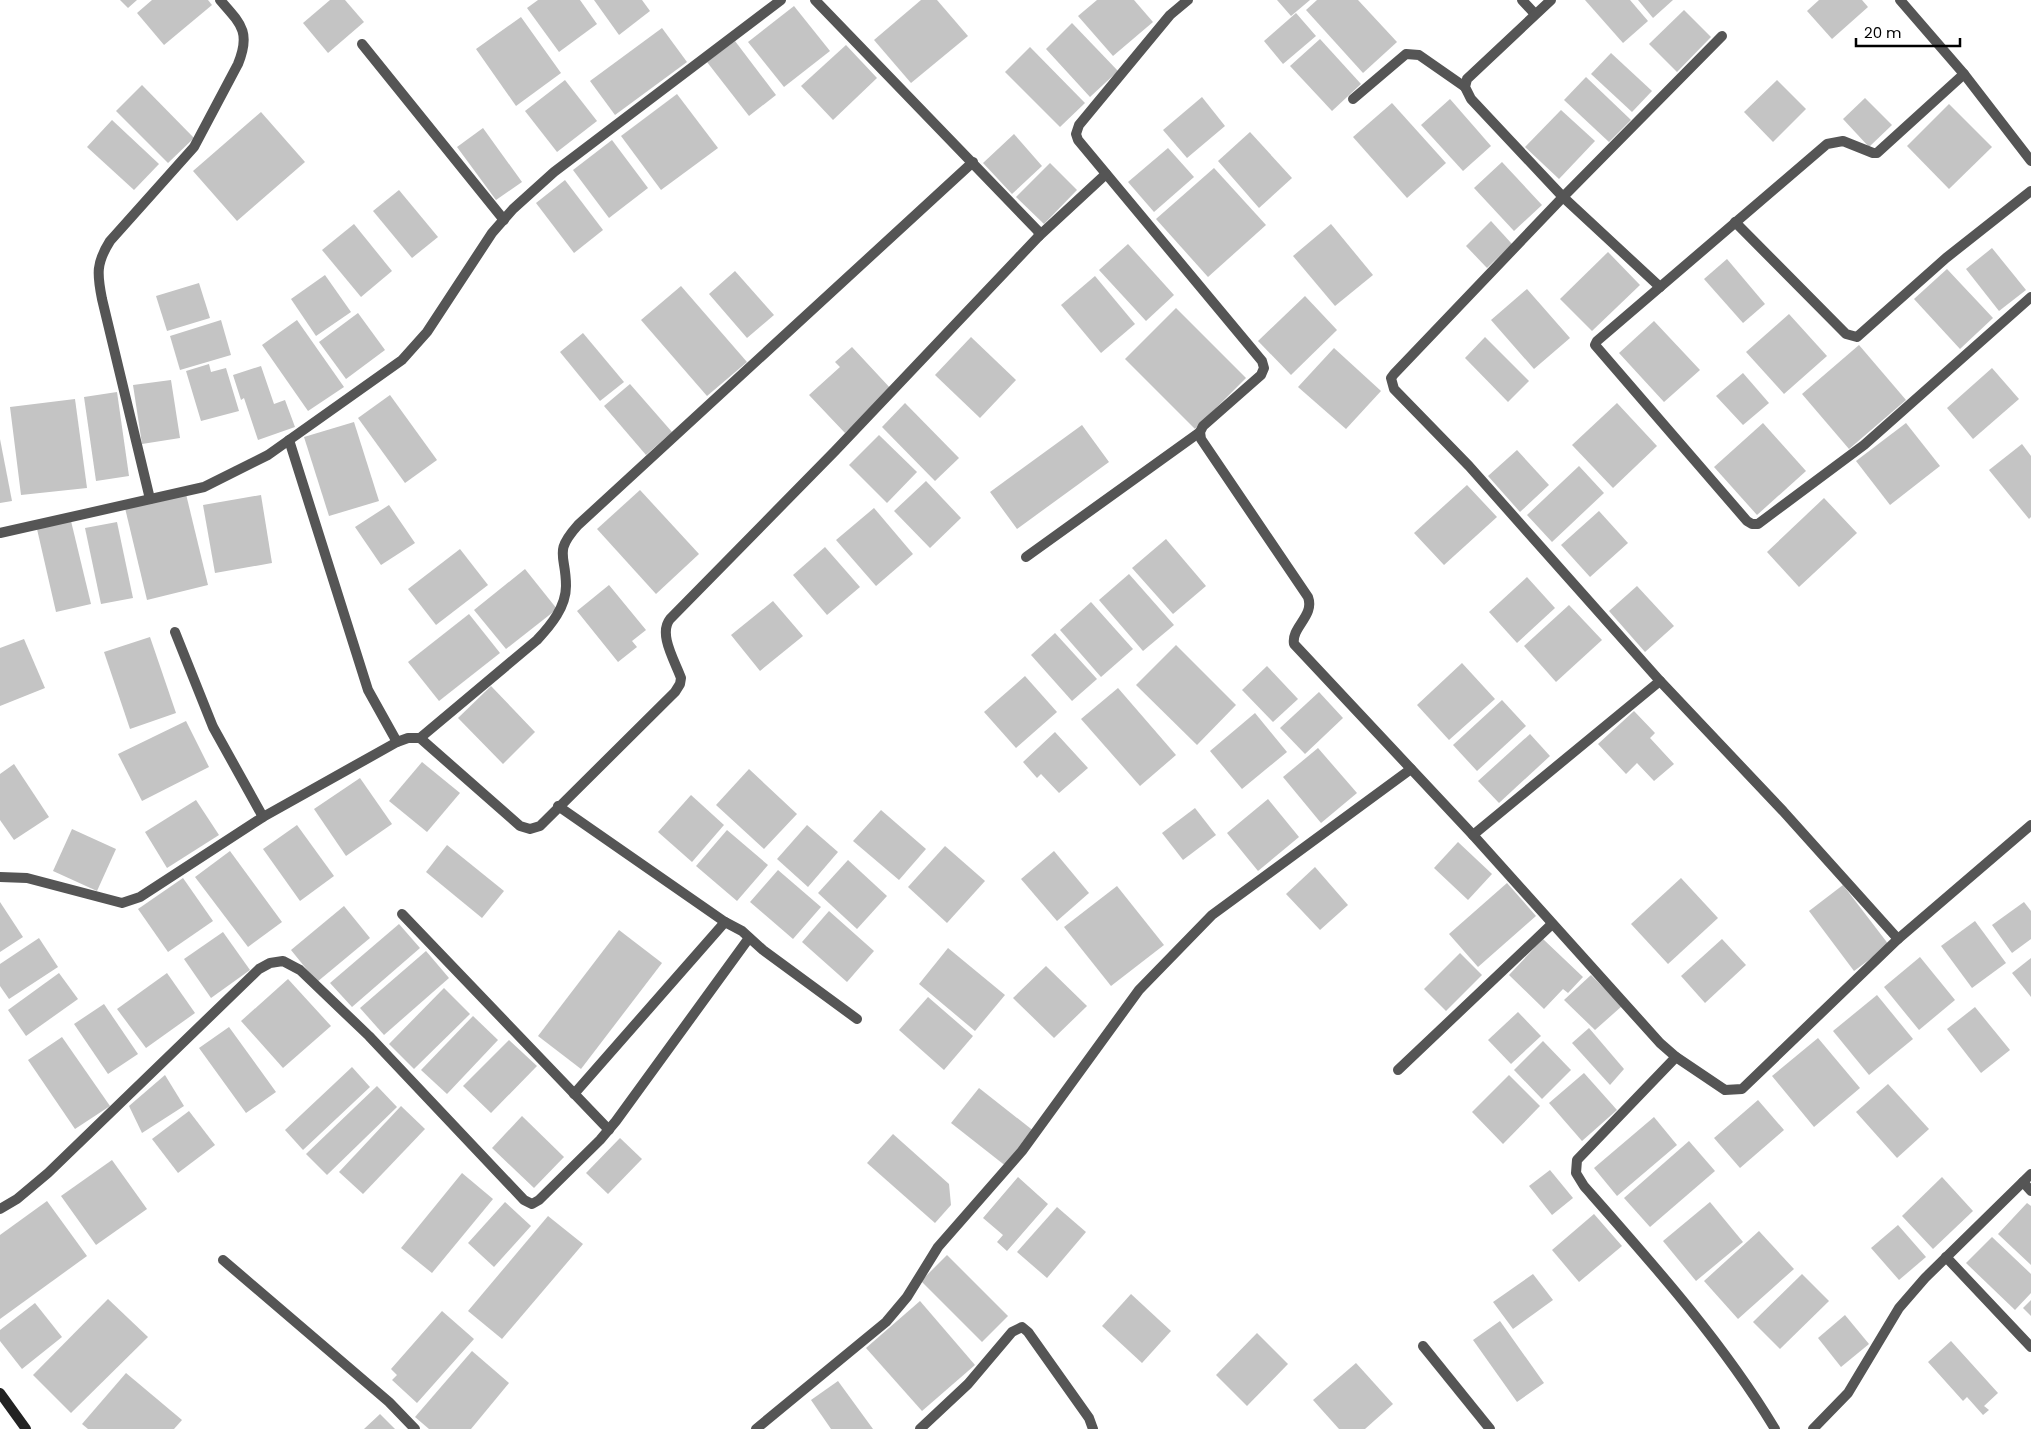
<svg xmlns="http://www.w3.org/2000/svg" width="2031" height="1429" font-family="Poppins,sans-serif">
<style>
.building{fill:#c4c4c4}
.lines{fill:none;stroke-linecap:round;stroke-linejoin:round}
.street{stroke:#555;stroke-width:10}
.secondary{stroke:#222;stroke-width:10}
</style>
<rect width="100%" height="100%" fill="#fff"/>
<!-- building -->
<g class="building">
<path d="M120 0H137L128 8Z"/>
<path d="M152 0H208L212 5 164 45 137 13Z"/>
<path d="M330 0H345L364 22 328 53 303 23Z"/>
<path d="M538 0H580L597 24 559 52 527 8Z"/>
<path d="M594 0H642L650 11 619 35Z"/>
<path d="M921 0H937L968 36 911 83 874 40Z"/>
<path d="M1097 0H1134L1153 22 1113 56 1078 16Z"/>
<path d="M1277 0H1310L1291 16Z"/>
<path d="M1317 0H1358L1397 42 1363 73 1306 10Z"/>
<path d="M1585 0H1630L1648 21 1623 43Z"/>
<path d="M1638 0H1673L1653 18Z"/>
<path d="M1819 0H1862L1868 7 1832 39 1807 11Z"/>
<path d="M794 6 830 51 784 87 748 42Z"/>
<path d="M1684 10 1711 37 1677 72 1649 44Z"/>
<path d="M1296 13 1316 36 1283 64 1264 41Z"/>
<path d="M521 17 561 73 516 106 476 49Z"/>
<path d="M1072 23 1118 71 1090 97 1046 49Z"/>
<path d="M662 28 687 62 615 115 590 81Z"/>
<path d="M1320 39 1361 84 1332 111 1290 66Z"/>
<path d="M735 41 776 95 749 116 707 62Z"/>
<path d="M846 45 877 78 833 120 801 86Z"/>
<path d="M1030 47 1085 103 1060 127 1005 72Z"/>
<path d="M1611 53 1652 91 1632 112 1591 74Z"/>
<path d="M1586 77 1631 120 1609 142 1564 100Z"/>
<path d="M565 80 597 121 557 152 525 111Z"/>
<path d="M1777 80 1806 109 1773 142 1744 112Z"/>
<path d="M142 85 194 138 168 163 116 111Z"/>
<path d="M677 94 718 148 661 190 621 136Z"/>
<path d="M1202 97 1225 126 1187 158 1163 130Z"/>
<path d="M1865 98 1892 125 1869 147 1843 119Z"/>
<path d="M1450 99 1491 146 1463 171 1421 125Z"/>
<path d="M1392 103 1446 163 1407 198 1353 137Z"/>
<path d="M1949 104 1992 147 1949 189 1907 146Z"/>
<path d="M1561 110 1595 141 1559 179 1525 147Z"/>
<path d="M261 112 305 162 237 221 193 171Z"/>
<path d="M112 120 159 164 134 190 87 147Z"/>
<path d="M483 128 522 182 496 200 457 147Z"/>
<path d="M1250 132 1292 178 1259 208 1218 161Z"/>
<path d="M1014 134 1042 166 1012 194 983 163Z"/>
<path d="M612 140 648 188 609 218 573 170Z"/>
<path d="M1168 148 1194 177 1154 212 1128 182Z"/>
<path d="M1502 162 1542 205 1514 231 1474 188Z"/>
<path d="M1050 163 1077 190 1044 224 1016 197Z"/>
<path d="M1214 168 1266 225 1208 277 1156 219Z"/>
<path d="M565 180 603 230 574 253 536 203Z"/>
<path d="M399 190 438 237 412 258 373 211Z"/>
<path d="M1491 221 1512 244 1487 268 1466 246Z"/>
<path d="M354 224 392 271 361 297 322 250Z"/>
<path d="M1331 224 1373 275 1335 306 1293 256Z"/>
<path d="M1128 244 1174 295 1146 321 1099 270Z"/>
<path d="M1992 248 2026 290 1999 311 1966 269Z"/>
<path d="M1608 252 1640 285 1592 331 1560 299Z"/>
<path d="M1727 259 1765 304 1743 323 1704 279Z"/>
<path d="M1947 269 1993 318 1960 349 1914 299Z"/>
<path d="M735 271 774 315 747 338 709 294Z"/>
<path d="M325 275 351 312 316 336 291 299Z"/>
<path d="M1095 276 1135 324 1101 353 1061 305Z"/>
<path d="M199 283 210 318 167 331 156 296Z"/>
<path d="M681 286 747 362 707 396 641 320Z"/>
<path d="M1527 289 1570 338 1534 369 1491 320Z"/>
<path d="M1305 296 1337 330 1291 375 1258 341Z"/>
<path d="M1176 308 1246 378 1195 429 1125 359Z"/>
<path d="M358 313 385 350 346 379 319 342Z"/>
<path d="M1789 314 1827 356 1784 394 1746 352Z"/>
<path d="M221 320 231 355 180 370 170 336Z"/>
<path d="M297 320 344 387 308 411 262 345Z"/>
<path d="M1654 321 1700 370 1664 402 1619 353Z"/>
<path d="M583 333 624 382 600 401 560 352Z"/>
<path d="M971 337 1016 380 980 418 935 375Z"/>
<path d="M1485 337 1529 381 1508 402 1465 358Z"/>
<path d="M1859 345 1906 400 1849 449 1802 394Z"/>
<path d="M852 347 892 390 845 433 809 395 840 367 835 362Z"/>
<path d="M1334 348 1381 391 1346 429 1298 387Z"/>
<path d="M209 364 211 372 226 368 239 411 201 421 186 371Z"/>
<path d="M261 366 274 404 285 400 295 427 258 440 244 398 241 400 233 375Z"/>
<path d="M1992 368 2019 399 1973 439 1947 408Z"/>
<path d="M1743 373 1769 403 1743 425 1716 396Z"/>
<path d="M171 380 180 438 142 444 133 385Z"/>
<path d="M630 384 672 432 646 455 604 406Z"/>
<path d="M117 392 129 476 96 481 84 397Z"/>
<path d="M390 395 437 460 405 483 358 418Z"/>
<path d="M75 399 87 488 21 495 10 407Z"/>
<path d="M905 403 959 458 935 481 882 427Z"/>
<path d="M1617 403 1657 446 1613 488 1572 445Z"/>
<path d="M354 422 379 501 329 516 304 437Z"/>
<path d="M1763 423 1806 471 1757 515 1714 467Z"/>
<path d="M1906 423 1940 466 1890 505 1856 461Z"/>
<path d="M1082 425 1109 462 1017 529 990 492Z"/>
<path d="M879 435 917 472 887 503 849 465Z"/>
<path d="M0 439 12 501 0 503Z"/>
<path d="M2022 444 2031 456V517L2029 519 1989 470Z"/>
<path d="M1517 450 1549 485 1520 512 1488 476Z"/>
<path d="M1579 466 1604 493 1552 542 1527 515Z"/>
<path d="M926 481 961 518 930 548 894 511Z"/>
<path d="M1467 485 1497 517 1444 565 1414 533Z"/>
<path d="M640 490 699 554 656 594 597 529Z"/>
<path d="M186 494 208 585 147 600 125 508Z"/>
<path d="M261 495 272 563 215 573 203 505Z"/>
<path d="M1824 498 1857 533 1799 587 1767 552Z"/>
<path d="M389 505 415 543 381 565 355 527Z"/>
<path d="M874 508 913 554 876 586 836 540Z"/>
<path d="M1599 511 1628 543 1590 577 1561 545Z"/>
<path d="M71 521 91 604 56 612 37 529Z"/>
<path d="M117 522 133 598 101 604 85 528Z"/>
<path d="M1166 539 1206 586 1173 614 1132 568Z"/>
<path d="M825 547 860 587 827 615 793 575Z"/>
<path d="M460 549 488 585 436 625 408 589Z"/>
<path d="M525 569 557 609 506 649 474 610Z"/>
<path d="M1129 574 1174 625 1143 651 1099 600Z"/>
<path d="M1527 577 1555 608 1517 643 1489 612Z"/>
<path d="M609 585 646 630 632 641 637 647 618 662 577 611Z"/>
<path d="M1637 586 1674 626 1645 652 1609 611Z"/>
<path d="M773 601 803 636 760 671 731 635Z"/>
<path d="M1091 602 1133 649 1101 677 1060 630Z"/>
<path d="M1569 605 1602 640 1556 682 1524 646Z"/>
<path d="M469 614 500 653 439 701 408 662Z"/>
<path d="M1055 633 1097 679 1072 701 1031 655Z"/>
<path d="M150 637 176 713 130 729 104 652Z"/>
<path d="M24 639 45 688 0 706V648Z"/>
<path d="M1176 645 1236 705 1197 745 1136 685Z"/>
<path d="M1462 663 1495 699 1449 740 1417 705Z"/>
<path d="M1267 666 1298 699 1273 722 1242 690Z"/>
<path d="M1025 676 1057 712 1016 748 984 712Z"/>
<path d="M491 686 535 732 503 764 458 718Z"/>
<path d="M1118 688 1176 755 1140 786 1081 719Z"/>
<path d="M1319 692 1343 718 1305 754 1280 728Z"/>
<path d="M1502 700 1526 726 1477 771 1453 745Z"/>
<path d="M1634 711 1655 733 1650 738 1674 764 1654 781 1637 763 1626 774 1598 744Z"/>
<path d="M1255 713 1287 752 1242 789 1210 751Z"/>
<path d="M186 721 209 767 142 801 118 754Z"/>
<path d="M1055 732 1088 768 1059 793 1041 774 1037 778 1023 762Z"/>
<path d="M1530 734 1550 756 1499 803 1478 781Z"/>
<path d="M1318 748 1357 793 1321 823 1283 777Z"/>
<path d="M422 762 460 793 427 832 389 801Z"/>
<path d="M14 764 49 817 14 840 0 820V774Z"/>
<path d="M749 769 797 814 764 849 716 805Z"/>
<path d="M360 778 392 824 346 856 314 809Z"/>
<path d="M691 795 724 825 692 862 658 832Z"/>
<path d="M1268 799 1299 837 1258 871 1227 833Z"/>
<path d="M196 800 219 835 167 868 145 832Z"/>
<path d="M1195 808 1216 835 1183 860 1162 833Z"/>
<path d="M881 810 926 849 899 880 853 841Z"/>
<path d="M297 825 334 876 300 901 263 849Z"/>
<path d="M807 825 838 852 808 887 777 859Z"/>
<path d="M72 829 116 849 97 891 53 871Z"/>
<path d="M727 830 768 865 737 901 696 866Z"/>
<path d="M1458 842 1492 874 1468 900 1434 868Z"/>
<path d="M447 845 504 891 482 918 426 872Z"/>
<path d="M945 846 985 881 947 923 908 887Z"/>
<path d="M230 851 282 922 248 947 195 877Z"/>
<path d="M1054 851 1089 893 1057 921 1021 879Z"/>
<path d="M848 860 887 896 857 929 818 893Z"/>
<path d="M1315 867 1348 905 1320 930 1286 894Z"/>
<path d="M778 870 821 907 793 939 750 902Z"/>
<path d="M183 878 213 921 168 952 138 909Z"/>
<path d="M1681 878 1718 918 1668 964 1631 924Z"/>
<path d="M1507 883 1536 916 1478 967 1449 934Z"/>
<path d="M1843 885 1889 945 1854 971 1809 911Z"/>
<path d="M1117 886 1164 945 1111 986 1064 927Z"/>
<path d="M0 902 23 937 0 952Z"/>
<path d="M2024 902 2031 911V939L2012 953 1992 925Z"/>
<path d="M344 906 370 938 317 982 291 950Z"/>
<path d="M829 911 874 951 847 982 802 942Z"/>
<path d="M1975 921 2006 963 1972 988 1941 946Z"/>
<path d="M399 924 420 948 352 1007 330 983Z"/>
<path d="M619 930 662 963 581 1069 538 1036Z"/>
<path d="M223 932 250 970 211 998 184 959Z"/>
<path d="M39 938 58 967 9 999 0 986V964Z"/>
<path d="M1543 939 1583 977 1568 993 1563 989 1544 1009 1509 975Z"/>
<path d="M1722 939 1746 965 1705 1003 1681 976Z"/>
<path d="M948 948 1005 995 975 1031 919 984Z"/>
<path d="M426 951 449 978 384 1035 360 1008Z"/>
<path d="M1460 953 1482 975 1446 1011 1424 989Z"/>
<path d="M1920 957 1955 1000 1919 1030 1884 987Z"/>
<path d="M2031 958V997L2012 973Z"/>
<path d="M1046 966 1087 1006 1054 1038 1013 998Z"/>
<path d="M59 973 78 999 26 1036 8 1010Z"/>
<path d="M167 973 195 1013 146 1048 117 1009Z"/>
<path d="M1591 975 1622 1006 1595 1030 1564 1000Z"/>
<path d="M288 979 331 1026 283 1068 241 1021Z"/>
<path d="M444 988 470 1014 414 1069 389 1044Z"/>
<path d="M1877 995 1913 1039 1869 1075 1833 1031Z"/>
<path d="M928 997 973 1036 944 1070 899 1030Z"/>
<path d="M104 1004 138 1054 108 1074 74 1024Z"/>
<path d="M1975 1007 2010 1050 1981 1073 1947 1029Z"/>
<path d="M1518 1012 1541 1036 1511 1064 1488 1040Z"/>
<path d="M473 1016 498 1040 447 1094 421 1070Z"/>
<path d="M229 1027 276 1092 246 1113 199 1048Z"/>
<path d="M1589 1028 1624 1069 1610 1085 1572 1043Z"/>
<path d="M62 1037 110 1106 75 1129 28 1060Z"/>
<path d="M1818 1038 1860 1088 1814 1127 1772 1076Z"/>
<path d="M509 1040 537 1066 491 1113 463 1086Z"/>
<path d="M1543 1041 1571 1070 1542 1099 1514 1070Z"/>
<path d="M352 1067 370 1087 303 1150 285 1130Z"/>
<path d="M1584 1073 1617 1110 1582 1141 1549 1103Z"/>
<path d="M165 1075 184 1106 142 1133 129 1106Z"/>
<path d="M1509 1075 1540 1106 1503 1144 1472 1112Z"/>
<path d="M1888 1084 1929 1129 1897 1158 1856 1112Z"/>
<path d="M377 1086 397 1107 327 1175 306 1154Z"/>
<path d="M979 1088 1035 1132 1007 1167 951 1123Z"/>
<path d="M1758 1100 1784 1130 1740 1168 1714 1138Z"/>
<path d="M401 1106 425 1129 363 1194 339 1172Z"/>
<path d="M189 1111 215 1145 178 1173 152 1139Z"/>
<path d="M522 1116 564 1157 534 1188 492 1148Z"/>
<path d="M1654 1117 1677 1145 1617 1196 1594 1168Z"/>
<path d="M893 1134 949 1184 951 1205 935 1223 867 1163Z"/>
<path d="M620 1138 642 1159 608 1194 586 1173Z"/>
<path d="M1689 1141 1715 1171 1650 1227 1624 1198Z"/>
<path d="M112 1160 147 1209 96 1245 61 1196Z"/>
<path d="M1550 1170 1573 1198 1552 1215 1529 1186Z"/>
<path d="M462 1173 493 1199 432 1273 401 1248Z"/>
<path d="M1018 1177 1048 1204 1007 1251 997 1242 1003 1235 983 1218Z"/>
<path d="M1942 1177 1973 1211 1933 1249 1902 1216Z"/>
<path d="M47 1201 87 1256 0 1319V1235Z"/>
<path d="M505 1202 531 1226 494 1267 468 1243Z"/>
<path d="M1710 1202 1743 1242 1696 1281 1663 1241Z"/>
<path d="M2027 1203 2031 1206V1265L1998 1234Z"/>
<path d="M1057 1207 1086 1232 1047 1278 1017 1252Z"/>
<path d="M1594 1214 1622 1246 1579 1282 1552 1250Z"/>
<path d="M548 1216 583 1244 502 1339 468 1311Z"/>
<path d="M1898 1225 1926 1257 1899 1280 1871 1248Z"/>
<path d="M1759 1231 1794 1269 1738 1319 1704 1281Z"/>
<path d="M1992 1237 2031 1274V1293L2015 1310 1966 1263Z"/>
<path d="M947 1255 1008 1316 982 1342 921 1281Z"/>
<path d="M1533 1274 1553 1300 1513 1329 1493 1302Z"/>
<path d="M1802 1274 1829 1301 1780 1349 1753 1322Z"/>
<path d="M1131 1294 1171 1331 1142 1363 1102 1326Z"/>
<path d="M108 1299 148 1337 71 1413 33 1375Z"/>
<path d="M2031 1300V1316L2023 1308Z"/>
<path d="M920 1301 975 1365 922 1411 866 1348Z"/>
<path d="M35 1303 62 1337 22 1369 0 1341V1330Z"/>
<path d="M442 1311 474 1339 417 1403 392 1380 397 1375 391 1369Z"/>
<path d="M1845 1315 1869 1344 1841 1367 1818 1338Z"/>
<path d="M1500 1321 1544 1383 1517 1402 1473 1340Z"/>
<path d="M1257 1333 1288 1364 1247 1406 1216 1375Z"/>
<path d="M1951 1341 1998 1393 1984 1406 1989 1410 1983 1415 1967 1397 1963 1401 1928 1362Z"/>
<path d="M472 1351 509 1383 471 1429H429L415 1417Z"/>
<path d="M1356 1363 1393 1404 1365 1429H1339L1313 1400Z"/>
<path d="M126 1373 182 1420 174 1429H88L82 1424Z"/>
<path d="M838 1381 873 1429H831L811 1400Z"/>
<path d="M380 1414 395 1429H364Z"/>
</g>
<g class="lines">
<!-- street -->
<g class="street">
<path d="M1188 0 1170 15 1079 125 1076 134 1078 140 1262 361 1264 368 1261 375 1203 426 1200 432 1201 439 1308 597C1315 616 1291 627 1294 644L1473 835 1660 1043 1676 1057 1725 1090 1742 1089 1898 939 2031 825"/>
<path d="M1522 0 1535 14"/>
<path d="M1551 0 1467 79 1465 87 1471 99 1563 197 1394 374 1391 378 1394 389 1469 466 1660 681 1783 811 1898 939"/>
<path d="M1900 0 1964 74 2031 161"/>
<path d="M362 44 504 220"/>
<path d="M1964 74 1877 153H1873L1843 141 1827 144 1597 341 1595 345 1747 521 1752 524H1758L1864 445 2031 297"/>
<path d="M1353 99 1406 54 1419 55 1465 87"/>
<path d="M1735 222 1846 334 1857 337 1946 258 2031 191"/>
<path d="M1039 236 1106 174"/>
<path d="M1660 287 1563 197 1722 36"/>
<path d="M289 440 368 690 397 742"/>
<path d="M150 499 102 299C97 274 96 263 110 241L194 147 238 64C251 32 241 24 220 0"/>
<path d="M0 533 204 487 268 455 402 360 427 332 492 233 513 209 554 172 781 0"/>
<path d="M1026 557 1200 432"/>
<path d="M175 632 213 727 263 817"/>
<path d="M420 738 537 640C551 625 566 607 566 586 566 554 553 553 578 525L973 162"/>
<path d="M558 806 725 922 742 931 763 950 857 1019"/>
<path d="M1473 835 1660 681"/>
<path d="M0 877 27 878 122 903 140 897 263 817 397 742 408 738H420L520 826 530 829 540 826 675 692 680 684 681 678C675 661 658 634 670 619L835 451 1039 236 1038 231 815 0"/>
<path d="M402 914 609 1130"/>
<path d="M1676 1057 1577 1160 1576 1173 1584 1186C1652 1263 1722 1341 1775 1429"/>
<path d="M1398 1070 1552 924"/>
<path d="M574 1094 725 922"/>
<path d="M2023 1182 2031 1191"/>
<path d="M0 1209 17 1199 48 1173 259 969 270 963 283 961 300 970 369 1036 524 1200 532 1204 539 1200 600 1140 616 1121 749 938"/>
<path d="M1946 1257 2031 1347"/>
<path d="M223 1260 389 1402 415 1429"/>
<path d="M1423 1346 1490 1429"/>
<path d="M756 1429 886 1322 907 1297 938 1247 1022 1151 1139 990 1212 915 1411 769"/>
<path d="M920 1429 968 1384 1012 1332 1022 1327 1028 1332 1089 1418 1093 1429"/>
<path d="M1813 1429 1848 1393 1899 1308 1925 1278 2031 1174"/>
</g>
<!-- secondary -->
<path class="secondary" d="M0 1393 26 1429"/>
</g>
<!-- scale -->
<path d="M1856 38v8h104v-8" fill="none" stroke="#000000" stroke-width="2.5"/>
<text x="1864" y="38" font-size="15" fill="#000000" stroke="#ffffff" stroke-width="4" paint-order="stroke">20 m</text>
</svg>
